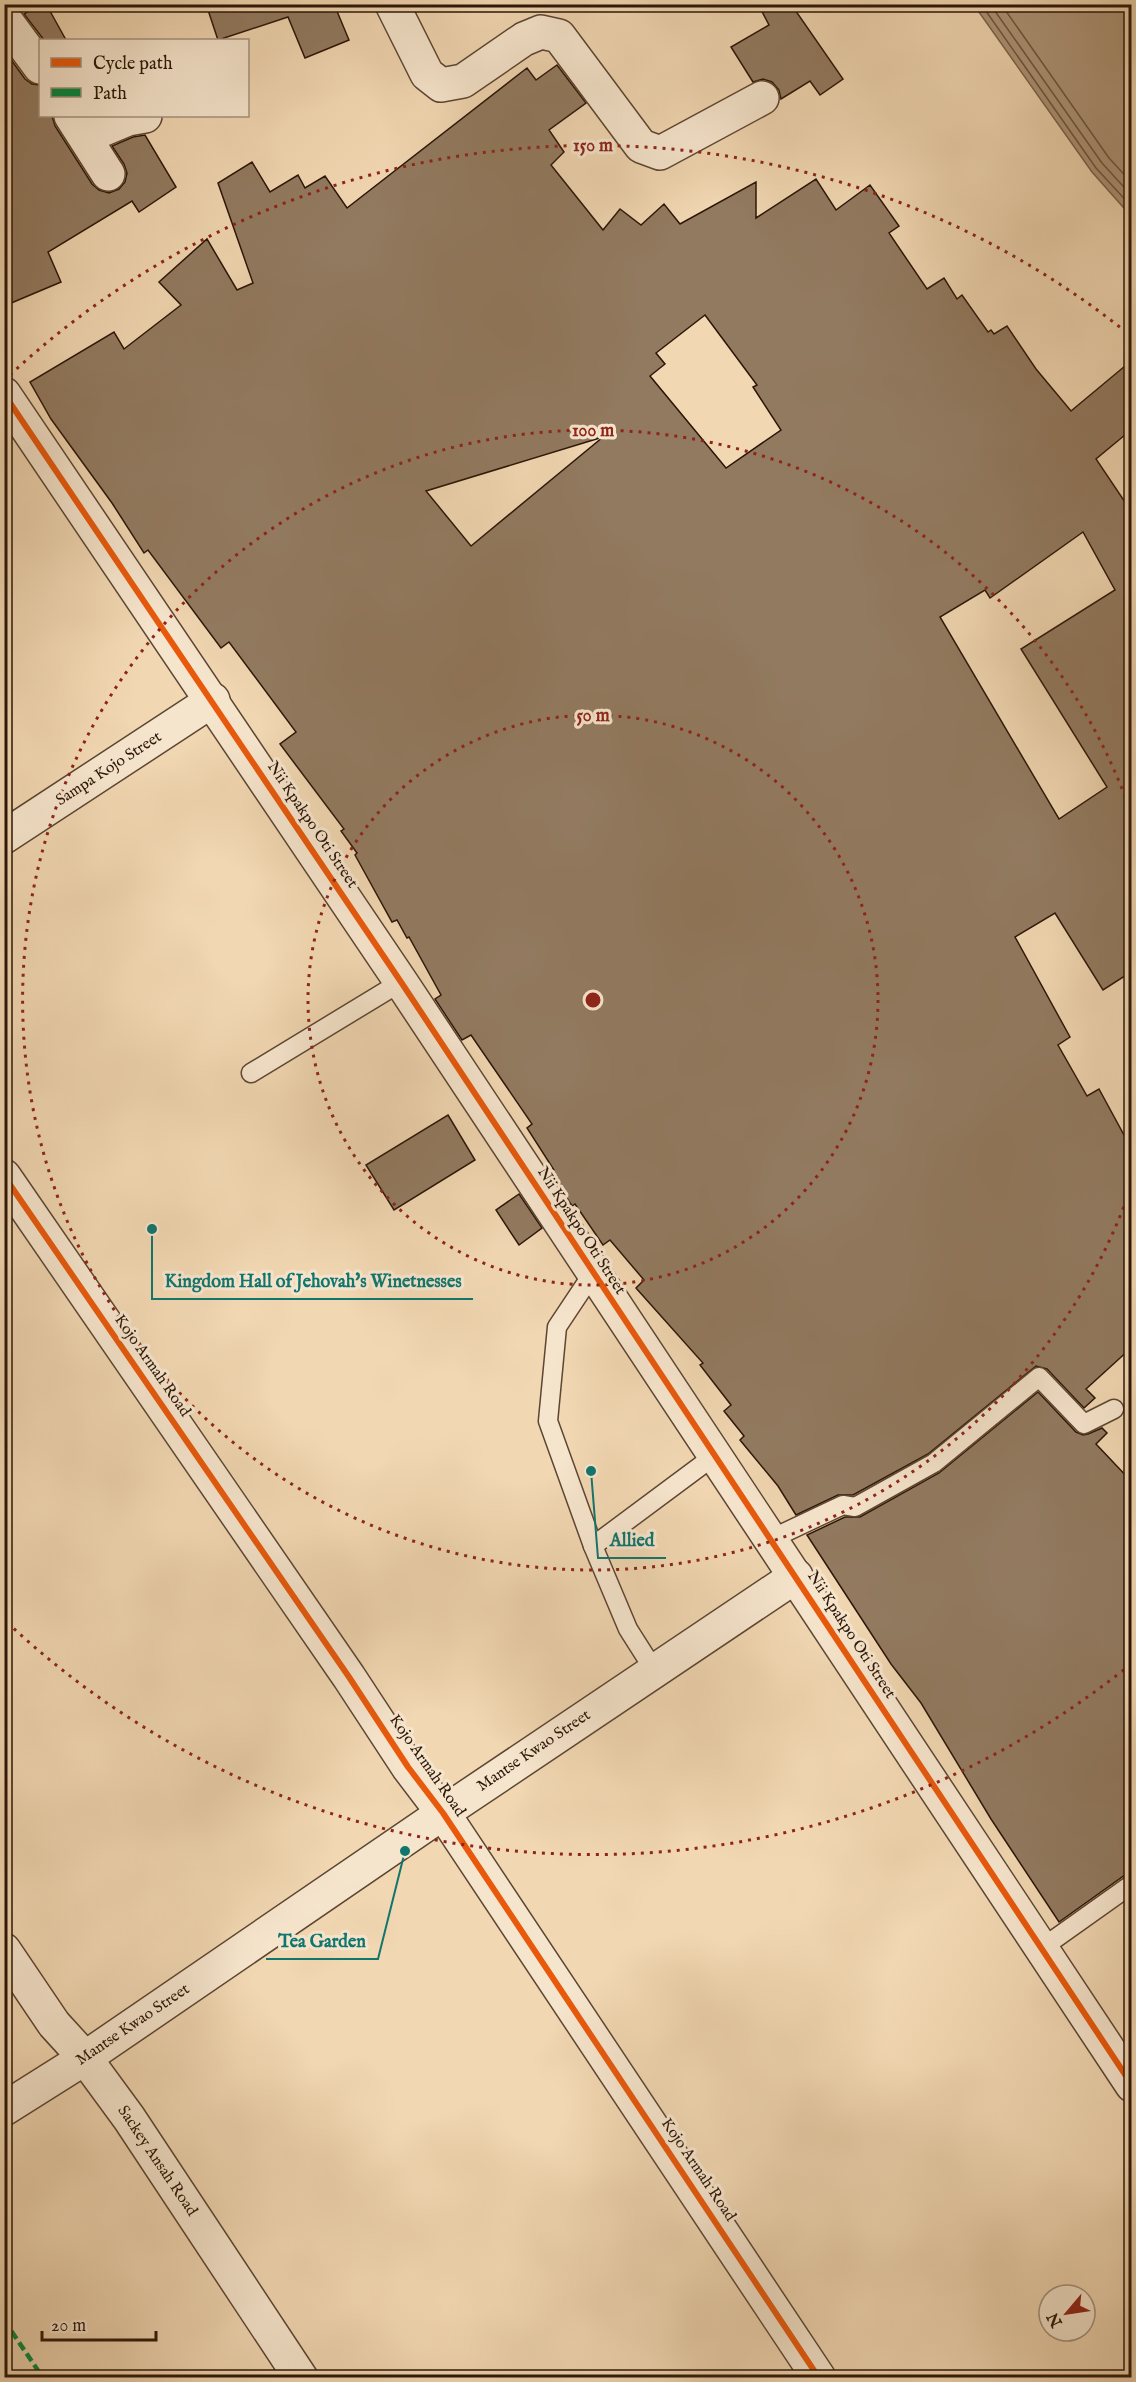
<svg xmlns="http://www.w3.org/2000/svg" width="1136" height="2382" font-family="'IM FELL English',serif">
<style>
.water{fill:#ae9578;stroke:#7a624b;stroke-width:1.5}
.lines{fill:none;stroke-linecap:round;stroke-linejoin:round}
.shore{stroke:#6d5640;stroke-width:1.5}
.building{fill:#927a60;stroke:#2c1608;stroke-width:1.5;fill-rule:evenodd}
.service-casing{stroke:#5d4632;stroke-width:21}
.minor-casing{stroke:#5d4632;stroke-width:36}
.tertiary-casing{stroke:#5d4632;stroke-width:36}
.service{stroke:#f6e5cd;stroke-width:18}
.minor{stroke:#f6e5cd;stroke-width:33}
.tertiary{stroke:#f6e5cd;stroke-width:33}
.quiet{stroke:#00873e;stroke-width:4.5;stroke-dasharray:9 4.5;stroke-linecap:butt}
.cycleway-casing{stroke:#f6e5cd;stroke-width:10}
.cycleway{stroke:#e8590c;stroke-width:6}
.ring{fill:none;stroke:#8f2418;stroke-width:3;stroke-dasharray:3 6}
.labels{text-anchor:middle;dominant-baseline:central;stroke-width:6;stroke-linejoin:round;paint-order:stroke}
.street-label{font-size:16px;fill:#2c1608;stroke:#f6e5cd}
.centre{fill:#8f2418;stroke:#f6e5cd;stroke-width:3}
.ring-label{font-size:18px;text-anchor:middle;font-weight:bold;fill:#8f2418;stroke:#f6e5cd;stroke-width:6;stroke-linejoin:round;paint-order:stroke}
.leader{fill:none;stroke:#0f766e;stroke-width:2}
.callout-dot{fill:#0f766e;stroke:#f6e5cd;stroke-width:2}
.callout-label{font-size:18px;text-anchor:middle;font-weight:bold;fill:#0f766e;stroke:#f6e5cd;stroke-width:6;stroke-linejoin:round;paint-order:stroke}
</style>
<rect width="100%" height="100%" fill="#f1d7b2"/>
<filter id="stains"><feTurbulence type="fractalNoise" baseFrequency=".00333" numOctaves="4"/><feColorMatrix values="0 0 0 0 .2 0 0 0 0 .09 0 0 0 0 .02 0 0 0 .5 -.17"/></filter>
<radialGradient id="worn" r=".72"><stop offset=".6" stop-color="#630" stop-opacity="0"/><stop offset="1" stop-color="#630" stop-opacity=".3"/></radialGradient>
<!-- water -->
<path class="water" d="M974 5H1131V216L1092 172Z"/>
<g class="lines">
<!-- shore -->
<g class="shore">
<path d="M981 4 1096 168 1132 207"/>
<path d="M990 4 1102 163 1132 196"/>
<path d="M1001 4 1109 158 1132 183"/>
</g>
</g>
<!-- building -->
<g class="building">
<path d="M41 4H46L66 40H44L24 14Z"/>
<path d="M206 4H334L349 40 305 58 288 17 218 40Z"/>
<path d="M758 4H791L843 79 820 95 810 81 781 99 779 90 772 82 763 79 753 82 731 47 769 25Z"/>
<path d="M4 50 25 79 32 84 40 85V116H52L55 126 92 184 99 190 109 193 119 189 125 182 127 173 124 164 112 146 133 137 145 135 176 187 139 212 132 201 48 252 61 282 4 306Z"/>
<path d="M557 65 586 103 549 130 564 152 551 165 603 230 620 209 641 225 664 204 680 224 756 182V218L816 179 836 210 870 185 899 226 889 233 927 289 944 278 957 299 962 295 988 332 991 330 994 334 1007 326 1036 369 1071 411 1131 361V430L1096 459 1131 511V972L1103 990 1055 913 1015 937 1070 1037 1058 1045 1087 1096 1099 1089 1131 1148V1348L1086 1389 1095 1398 1084 1408 1047 1369 1036 1366 928 1454 853 1495H838L796 1515 778 1486 740 1440 744 1436 724 1411 731 1405 700 1365 703 1363 636 1288 644 1280 610 1240 603 1245 575 1204 572 1206 550 1173 554 1170 527 1128 532 1124 471 1035 462 1040 435 999 441 995 409 937 407 938 397 920 392 922 355 855 357 853 341 831 344 829 280 744 296 732 229 642 221 648 148 550 144 553 112 503 51 419 30 382 114 332 124 349 181 305 159 282 207 239 237 290 253 283 218 183 252 162 270 192 298 175 305 188 325 176 347 208 527 68 536 80ZM705 315 757 385 753 387 781 430 726 468 650 376 665 364 656 353ZM603 437 471 546 426 491ZM1083 532 1115 590 1021 649 1107 787 1059 819 940 617 985 590 990 598Z"/>
<path d="M448 1115 475 1160 394 1210 366 1165Z"/>
<path d="M519 1194 542 1228 519 1245 496 1210Z"/>
<path d="M1038 1392 1076 1432 1083 1435 1088 1434 1102 1428 1107 1433 1096 1444 1131 1481V1873L1125 1875 1059 1922 991 1819 921 1703 891 1664 807 1535 845 1517H860L939 1473Z"/>
</g>
<g class="lines">
<!-- service casing -->
<g class="service-casing">
<g id="service">
<path d="M251 1073 401 982"/>
<path d="M593 1273 557 1327 548 1421 593 1546 628 1629 654 1670"/>
<path d="M771 1539 843 1505 855 1507 934 1463 1039 1377 1084 1424 1114 1409"/>
<path d="M593 1546 714 1456"/>
<path d="M1042 1948 1132 1884"/>
</g>
</g>
<!-- minor casing -->
<g class="minor-casing">
<g id="minor">
<path d="M392 4 427 74 441 85 463 81 524 39 541 32 559 36 641 146 660 153 762 98"/>
<path d="M4 18 40 67"/>
<path d="M71 116 108 174"/>
<path d="M85 137 128 119 145 116"/>
<path d="M4 837 213 700"/>
<path d="M4 1176 349 1677 408 1767 443 1813 819 2378"/>
<path d="M4 1950 54 2024 85 2058 129 2118 301 2378"/>
<path d="M4 2109 85 2058 443 1813 796 1576"/>
</g>
</g>
<!-- tertiary casing -->
<g class="tertiary-casing">
<path id="tertiary" d="M4 394 401 982 1132 2085"/>
</g>
<!-- service -->
<use href="#service" class="service"/>
<!-- minor -->
<use href="#minor" class="minor"/>
<!-- tertiary -->
<use href="#tertiary" class="tertiary"/>
<!-- quiet -->
<path class="quiet" d="M4 2320 43 2378"/>
<!-- cycleway casing -->
<g class="cycleway-casing">
<g id="cycleway">
<path d="M4 394 401 982 1132 2085"/>
<path d="M4 1176 349 1677 408 1767 443 1813 819 2378"/>
</g>
</g>
<!-- cycleway -->
<use href="#cycleway" class="cycleway"/>
</g>
<!-- distance rings -->
<g class="ring">
<circle cx="593" cy="1000" r="285"/>
<path d="M1130 1190A570 570 0 1 1 1130 810"/>
<path d="M1131 1664A855 855 0 0 1 10 1625M10 375A855 855 0 0 1 1131 336"/>
</g>
<g class="labels">
<!-- street labels -->
<g class="street-label">
<text transform="translate(109 769) rotate(-33)">Sampa Kojo Street</text>
<text transform="translate(312 825) rotate(56)">Nii Kpakpo Oti Street</text>
<text transform="translate(581 1231) rotate(57)">Nii Kpakpo Oti Street</text>
<text transform="translate(152 1366) rotate(55)">Kojo Armah Road</text>
<text transform="translate(851 1635) rotate(57)">Nii Kpakpo Oti Street</text>
<text transform="translate(534 1751) rotate(-34)">Mantse Kwao Street</text>
<text transform="translate(427 1766) rotate(55)">Kojo Armah Road</text>
<text transform="translate(133 2025) rotate(-34)">Mantse Kwao Street</text>
<text transform="translate(157 2161) rotate(56)">Sackey Ansah Road</text>
<text transform="translate(698 2170) rotate(56)">Kojo Armah Road</text>
</g>
</g>
<circle cx="593" cy="1000" r="9" class="centre"/>
<g class="ring-label">
<text x="593" y="151">150 m</text>
<text x="593" y="436">100 m</text>
<text x="593" y="721">50 m</text>
</g>
<!-- callouts -->
<path class="leader" d="M152 1229L152 1299H473M591 1471L598 1558H666M405 1851L378 1959H266"/>
<g class="callout-dot">
<circle cx="152" cy="1229" r="6"/>
<circle cx="591" cy="1471" r="6"/>
<circle cx="405" cy="1851" r="6"/>
</g>
<g class="callout-label">
<text x="313" y="1287">Kingdom Hall of Jehovah's Winetnesses</text>
<text x="632" y="1546">Allied</text>
<text x="322" y="1947">Tea Garden</text>
</g>
<!-- margin -->
<rect width="1136" height="2382" fill="none" stroke="#f1d7b2" stroke-width="24"/>
<rect x="6" y="6" width="1124" height="2370" fill="none" stroke="#2c1608" stroke-width="3"/>
<rect x="12" y="12" width="1112" height="2358" fill="none" stroke="#2c1608" stroke-width="1.5"/>
<!-- legend -->
<rect x="39" y="39" width="210" height="78" fill="#f6e5cd" stroke="#a5927e" stroke-width="1.5"/>
<rect x="51" y="58" width="30" height="9" fill="#e8590c" stroke="#a5927e" stroke-width="1.5"/>
<text x="93" y="69" font-size="18" fill="#2c1608">Cycle path</text>
<rect x="51" y="88" width="30" height="9" fill="#00873e" stroke="#a5927e" stroke-width="1.5"/>
<text x="93" y="99" font-size="18" fill="#2c1608">Path</text>
<!-- north arrow -->
<g transform="translate(1067 2313) rotate(241)"><circle r="28" fill="#f6e5cd" stroke="#a5927e" stroke-width="1.5"/>
<path d="M0-4.5L10 22L0 15L-10 22Z" fill="#8f2418"/>
<text y="-9" font-size="16" font-weight="bold" text-anchor="middle" fill="#2c1608">N</text>
</g>
<!-- scale -->
<path d="M42 2331v9h114v-9" fill="none" stroke="#2c1608" stroke-width="3"/>
<text x="51" y="2331" font-size="18" fill="#2c1608" stroke="#f6e5cd" stroke-width="4.5" paint-order="stroke">20 m</text>
<rect width="100%" height="100%" filter="url(#stains)"/>
<rect width="100%" height="100%" fill="url(#worn)"/>
</svg>
